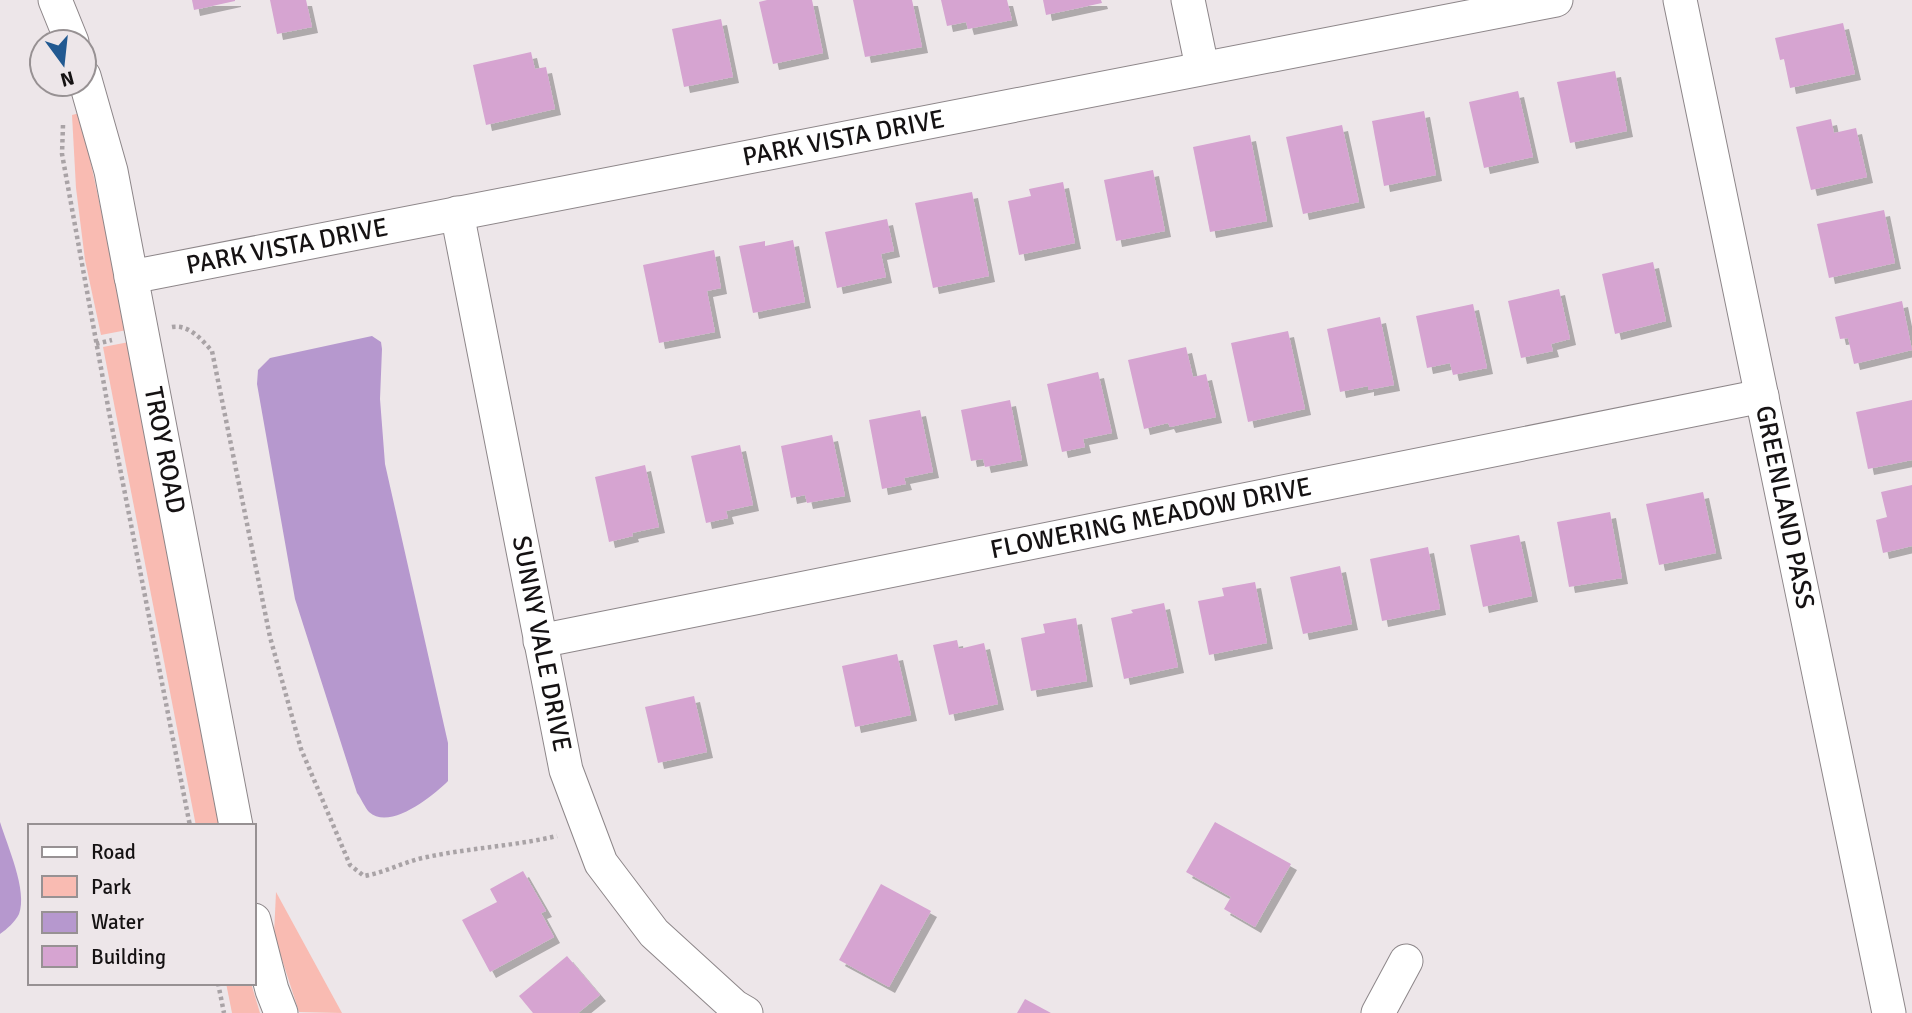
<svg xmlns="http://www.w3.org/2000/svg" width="1912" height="1013" font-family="Signika,sans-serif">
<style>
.green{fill:#f9bbb2}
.water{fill:#b698ce}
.building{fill:#d6a4d1;filter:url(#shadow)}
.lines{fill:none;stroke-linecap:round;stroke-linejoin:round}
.minor-casing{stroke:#8d8689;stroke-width:35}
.path{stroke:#a9a3a6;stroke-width:4.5;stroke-dasharray:3.5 3.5;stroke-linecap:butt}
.minor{stroke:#fff;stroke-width:33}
.labels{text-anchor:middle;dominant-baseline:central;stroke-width:6;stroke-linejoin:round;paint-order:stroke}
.street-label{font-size:26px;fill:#151213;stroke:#ede6e9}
</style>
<defs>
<filter id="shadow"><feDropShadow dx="6" dy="6" stdDeviation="0" flood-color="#0004"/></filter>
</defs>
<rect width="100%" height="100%" fill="#ede6e9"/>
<!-- green -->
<g class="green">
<path d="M80 113 127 330 101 335 85 260 76 188 72 115Z"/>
<path d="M129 342 221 826H196L103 347Z"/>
<path d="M276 892 342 1013 299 1012 274 935Z"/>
<path d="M226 983H251L260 1013H232Z"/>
</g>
<!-- water -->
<g class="water">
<path d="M372 336 381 342 382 349 380 399 385 464 448 743V781C433 796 390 831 369 812 365 808 361 798 357 793L295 599 257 384 258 370 270 358Z"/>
<path d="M0 822C7 845 28 891 19 914 15 922 7 929 0 934Z"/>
</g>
<!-- building -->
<g class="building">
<path d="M192 0H235V1L194 10Z"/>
<path d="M270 0H306L312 27 277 34Z"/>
<path d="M767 0H812L823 53 773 64 759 2Z"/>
<path d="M853 0H912L922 47 865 57Z"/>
<path d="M941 0H1007L1012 20 968 29 966 22 947 26Z"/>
<path d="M1043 0H1101L1102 3 1046 15Z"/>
<path d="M721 19 733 77 684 87 672 29Z"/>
<path d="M1843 23 1855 74 1790 88 1784 59 1780 60 1775 38Z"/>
<path d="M531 52 535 69 546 67 555 109 486 125 473 65Z"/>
<path d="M1615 71 1627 131 1570 143 1557 82Z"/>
<path d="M1518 91 1533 157 1484 168 1469 102Z"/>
<path d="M1424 111 1436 175 1384 186 1372 121Z"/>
<path d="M1831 119 1834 133 1856 128 1867 177 1811 190 1796 127Z"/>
<path d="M1342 125 1359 202 1303 214 1286 137Z"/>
<path d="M1250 135 1267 221 1210 232 1193 147Z"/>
<path d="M1153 170 1165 231 1116 241 1104 180Z"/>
<path d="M1063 182 1075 243 1019 255 1008 201 1031 196 1029 189Z"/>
<path d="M972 192 989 276 933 288 915 203Z"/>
<path d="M1884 210 1895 263 1829 278 1817 224Z"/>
<path d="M887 219 894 251 881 254 886 277 837 288 825 232Z"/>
<path d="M793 240 805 302 753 313 739 246 765 241V246Z"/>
<path d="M714 250 721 288 707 291 715 332 659 343 643 265Z"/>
<path d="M1653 262 1666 321 1615 334 1602 274Z"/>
<path d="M1559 289 1570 339 1551 344 1553 351 1521 358 1508 301Z"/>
<path d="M1902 301 1912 350 1854 364 1848 338 1840 339 1835 317Z"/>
<path d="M1473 304 1487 368 1453 375 1450 363 1427 368 1416 316Z"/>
<path d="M1380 317 1394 385 1368 390V386L1340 392 1327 329Z"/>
<path d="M1288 331 1305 409 1248 422 1231 343Z"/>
<path d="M1186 347 1193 377 1206 374 1216 417 1170 427 1168 423 1144 429 1128 360Z"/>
<path d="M1098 372 1112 433 1083 439 1085 447 1062 452 1047 384Z"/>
<path d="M1010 400 1022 460 985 467 983 459 971 461 961 410Z"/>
<path d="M1912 400V460L1868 469 1856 412Z"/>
<path d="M920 410 933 472 904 478 906 484 882 489 869 420Z"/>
<path d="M832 435 845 496 807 503 805 495 791 498 781 446Z"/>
<path d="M740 445 753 505 726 511 728 518 706 523 691 456Z"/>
<path d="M645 465 659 527 632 533 633 536 609 542 595 477Z"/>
<path d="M1912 485V546L1883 553 1876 520 1887 517 1881 492Z"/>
<path d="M1703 492 1716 553 1659 565 1646 504Z"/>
<path d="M1610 512 1622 578 1569 587 1557 522Z"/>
<path d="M1519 535 1532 596 1483 607 1470 545Z"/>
<path d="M1428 547 1440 609 1382 621 1370 559Z"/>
<path d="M1340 566 1352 624 1303 634 1290 577Z"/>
<path d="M1255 582 1267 643 1209 655 1198 601 1224 596 1222 588Z"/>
<path d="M1164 603 1178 667 1124 679 1111 618 1133 613 1131 610Z"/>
<path d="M1076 618 1087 681 1031 691 1021 638 1045 633 1043 624Z"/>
<path d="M957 640 959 649 984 643 998 704 949 715 933 645Z"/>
<path d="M897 654 911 715 855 727 842 666Z"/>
<path d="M694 696 707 752 658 763 645 707Z"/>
<path d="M1215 822 1291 864 1255 927 1224 909 1231 897 1186 872Z"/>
<path d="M523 871 546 911 541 913 554 937 490 972 462 920 497 902 490 889Z"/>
<path d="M881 884 931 911 889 987 839 960Z"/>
<path d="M567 956 600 995 578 1013H533L519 996Z"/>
<path d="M1025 999 1051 1013H1017Z"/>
</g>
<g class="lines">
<!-- minor casing -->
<g class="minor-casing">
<g id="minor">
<path d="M55 0 72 42"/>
<path d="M1188 0 1202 67"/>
<path id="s1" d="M1680 0 1889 1013"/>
<path id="s2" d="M84 76 111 171 236 826"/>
<path id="s3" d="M457 213 566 770 601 863 654 933 734 1006 746 1013"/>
<path id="s4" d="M131 277 1556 0"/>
<path id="s5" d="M540 641 1762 396"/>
<path d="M254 920 272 990 281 1013"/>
<path d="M1378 1013 1406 961"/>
</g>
</g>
<!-- path -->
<g class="path">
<path d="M63 125 62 154 109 412 190 826"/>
<path d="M172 327C189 324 202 340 212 351L270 637 301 749 350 865 364 876C387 872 405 861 427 857 470 848 514 846 557 836"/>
<path d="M96 344 112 340"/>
<path d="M218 983 224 1013"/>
</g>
<!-- minor -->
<use href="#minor" class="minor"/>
</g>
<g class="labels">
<!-- street labels -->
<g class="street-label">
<text stroke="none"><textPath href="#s4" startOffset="726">PARK VISTA DRIVE</textPath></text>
<text stroke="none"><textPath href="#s4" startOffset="159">PARK VISTA DRIVE</textPath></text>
<text stroke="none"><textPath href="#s2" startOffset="383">TROY ROAD</textPath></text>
<text stroke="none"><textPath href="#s1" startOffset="518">GREENLAND PASS</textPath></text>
<text stroke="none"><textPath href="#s5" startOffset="623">FLOWERING MEADOW DRIVE</textPath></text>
<text stroke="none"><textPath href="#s3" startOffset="439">SUNNY VALE DRIVE</textPath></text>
</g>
</g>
<!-- legend -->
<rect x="28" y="824" width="228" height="161" fill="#ede6e9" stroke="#979193" stroke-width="2"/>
<rect x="42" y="847" width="35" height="10" fill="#ffffff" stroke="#979193" stroke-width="2"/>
<text x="91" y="859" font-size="21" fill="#151213">Road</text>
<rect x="42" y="876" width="35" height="21" fill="#f9bbb2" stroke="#979193" stroke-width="2"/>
<text x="91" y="894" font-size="21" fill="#151213">Park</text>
<rect x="42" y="912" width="35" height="21" fill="#b698ce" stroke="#979193" stroke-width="2"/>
<text x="91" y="929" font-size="21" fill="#151213">Water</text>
<rect x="42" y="946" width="35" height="21" fill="#d6a4d1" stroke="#979193" stroke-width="2"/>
<text x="91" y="964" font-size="21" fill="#151213">Building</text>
<!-- north arrow -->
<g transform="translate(63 63) rotate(165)"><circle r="33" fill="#ede6e9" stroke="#979193" stroke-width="2"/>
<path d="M0-5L12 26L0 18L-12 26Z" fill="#215991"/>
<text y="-10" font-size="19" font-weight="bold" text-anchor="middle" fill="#151213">N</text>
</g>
</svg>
